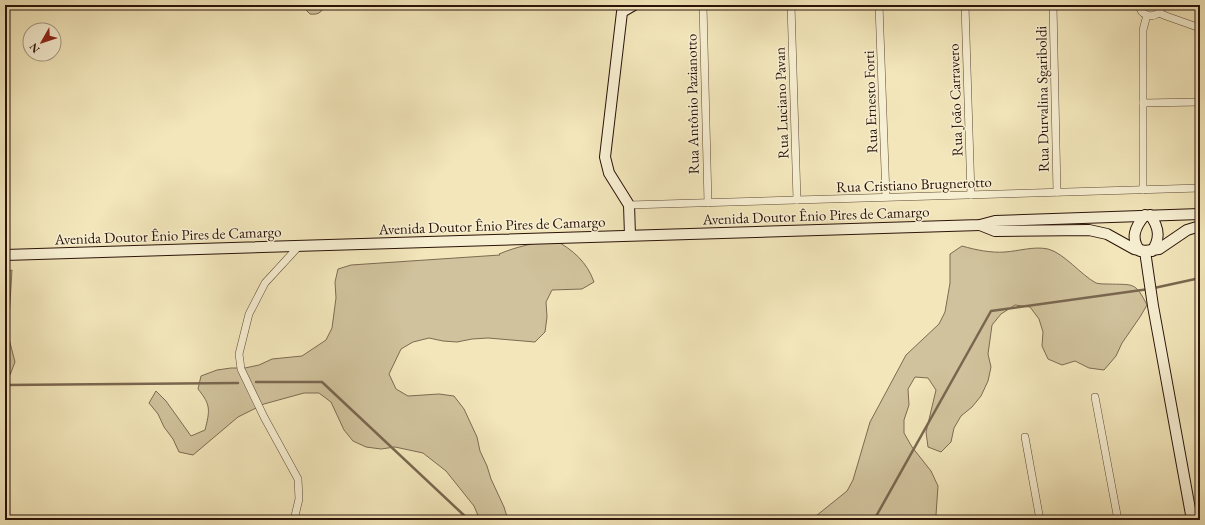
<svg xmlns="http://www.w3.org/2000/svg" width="1205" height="525" font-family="'EB Garamond',serif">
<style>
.green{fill:#d0c29c;stroke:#7e6a52}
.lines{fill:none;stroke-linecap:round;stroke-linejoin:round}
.stream{stroke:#7a664f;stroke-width:2.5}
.street-casing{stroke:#5d4835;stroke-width:8}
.secondary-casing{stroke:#2b1309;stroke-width:12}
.street{stroke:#f7efd2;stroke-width:7}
.secondary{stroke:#f7efd2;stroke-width:10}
.labels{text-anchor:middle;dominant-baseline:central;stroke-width:3;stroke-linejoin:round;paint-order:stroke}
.street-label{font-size:15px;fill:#2b1309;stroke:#f7efd2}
</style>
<rect width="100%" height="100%" fill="#f2e6ba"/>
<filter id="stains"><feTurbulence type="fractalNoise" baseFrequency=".005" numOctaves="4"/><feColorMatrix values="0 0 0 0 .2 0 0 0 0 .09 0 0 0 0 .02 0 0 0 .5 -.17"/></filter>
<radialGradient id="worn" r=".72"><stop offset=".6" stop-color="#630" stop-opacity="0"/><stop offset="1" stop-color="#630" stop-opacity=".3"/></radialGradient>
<!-- green -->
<g class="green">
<path d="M306 5H325C322 13 317 15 310 14L307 11Z"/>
<path d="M555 240C573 250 587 262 594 282L582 289 552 290 546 302 547 317 545 332 535 342 488 338 472 339 457 342 443 341 429 338 413 342 401 349 389 374 396 389 408 396 439 394 454 396 464 409 477 437 480 451 487 466 491 479 504 507 508 520H480L474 506 446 471 423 453 395 447 381 449 366 447 353 441 344 430 331 402 319 393H304L264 404 238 417 193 455 179 452 173 439 164 427 158 414 149 403 156 391 166 401 191 436 205 430C210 410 211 405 198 389L201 376 217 370 231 368H245L259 365 272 359 302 356 326 340 332 328 336 298 335 282 338 269 351 265 500 255 499 254C518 246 535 243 555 240Z"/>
<path d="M962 246C976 250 991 253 1005 252 1019 251 1034 246 1048 249 1064 253 1081 275 1096 283 1100 284 1104 284 1108 284 1133 285 1135 281 1147 305L1140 317 1122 343 1116 356 1104 370 1089 368 1075 361 1062 365 1048 359 1042 346 1043 332 1039 319 1030 307 1015 305 1001 314 992 325 988 354 991 367 988 381 981 396 972 407 961 416 954 428 951 442 941 452 928 447 926 432 936 390 928 378 915 377 908 389 909 405 904 420V433L912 447 931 471 938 486 936 515 938 520H811L847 491 853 480 870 422 906 355 939 324 945 312 950 283V254Z"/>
<path d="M12 270 8 335 15 362 10 375 5 379V273Z"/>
</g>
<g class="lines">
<!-- stream -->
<g class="stream">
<path d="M1154 288 1200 278"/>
<path d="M256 382H322L469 520"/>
<path d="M5 385 238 383"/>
<path d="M874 520 991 311 1149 289"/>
</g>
<!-- street casing -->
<g class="street-casing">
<g id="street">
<path d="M703 5 708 203"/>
<path d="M791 5 797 200"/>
<path d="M879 5 886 197"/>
<path d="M965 5 971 195"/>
<path d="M1053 5 1057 192"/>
<path d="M1139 5C1141 15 1150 19 1159 13L1162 5"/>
<path d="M1159 13 1166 16 1200 28"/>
<path d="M1143 103 1200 102"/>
<path d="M1143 190V30L1147 15"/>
<path d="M629 205 1200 188"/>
<path d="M1095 397 1118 520"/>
<path d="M1025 437 1040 520"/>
<path d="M294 520 299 499 298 479 264 417 241 369 239 354 249 314 265 283 299 246"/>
</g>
</g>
<!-- secondary casing -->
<g class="secondary-casing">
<g id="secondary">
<path d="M1150 215C1159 227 1161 238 1152 251"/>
<path d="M980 225 995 231 1089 230 1107 234 1134 249 1145 251 1159 249 1187 230 1200 226"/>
<path d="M630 235 629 205 609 173 605 157 622 12 634 5"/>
<path d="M1140 251C1130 238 1135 227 1145 215"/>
<path d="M1145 251 1153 306 1192 520"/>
<path d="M5 255 980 225 995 221 1200 214"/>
</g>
</g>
<!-- street -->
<use href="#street" class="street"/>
<!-- secondary -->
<use href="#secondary" class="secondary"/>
</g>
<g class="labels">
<!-- street labels -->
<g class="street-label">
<text transform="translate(1042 99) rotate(-91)">Rua Durvalina Sgariboldi</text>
<text transform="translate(955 100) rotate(-92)">Rua João Carravero</text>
<text transform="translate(870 102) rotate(-92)">Rua Ernesto Forti</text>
<text transform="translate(781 103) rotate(-92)">Rua Luciano Pavan</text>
<text transform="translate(692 104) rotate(-91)">Rua Antônio Pazianotto</text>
<text transform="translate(914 184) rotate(-2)">Rua Cristiano Brugnerotto</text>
<text transform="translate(816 215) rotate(-2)">Avenida Doutor Ênio Pires de Camargo</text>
<text transform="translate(492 225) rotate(-2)">Avenida Doutor Ênio Pires de Camargo</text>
<text transform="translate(168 235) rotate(-2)">Avenida Doutor Ênio Pires de Camargo</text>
</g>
</g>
<!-- margin -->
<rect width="1205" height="525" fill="none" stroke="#f2e6ba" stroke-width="20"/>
<rect x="6" y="6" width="1193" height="513" fill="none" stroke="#2b1309" stroke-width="2"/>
<rect x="10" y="10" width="1185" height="505" fill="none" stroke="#2b1309"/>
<!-- north arrow -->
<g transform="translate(42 42) rotate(231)"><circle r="19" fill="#f7efd2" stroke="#a59782"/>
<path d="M0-3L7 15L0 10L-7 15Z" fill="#8f2418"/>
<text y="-6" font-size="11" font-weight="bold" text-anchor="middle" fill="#2b1309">N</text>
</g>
<rect width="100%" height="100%" filter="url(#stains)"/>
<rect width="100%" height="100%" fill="url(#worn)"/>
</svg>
